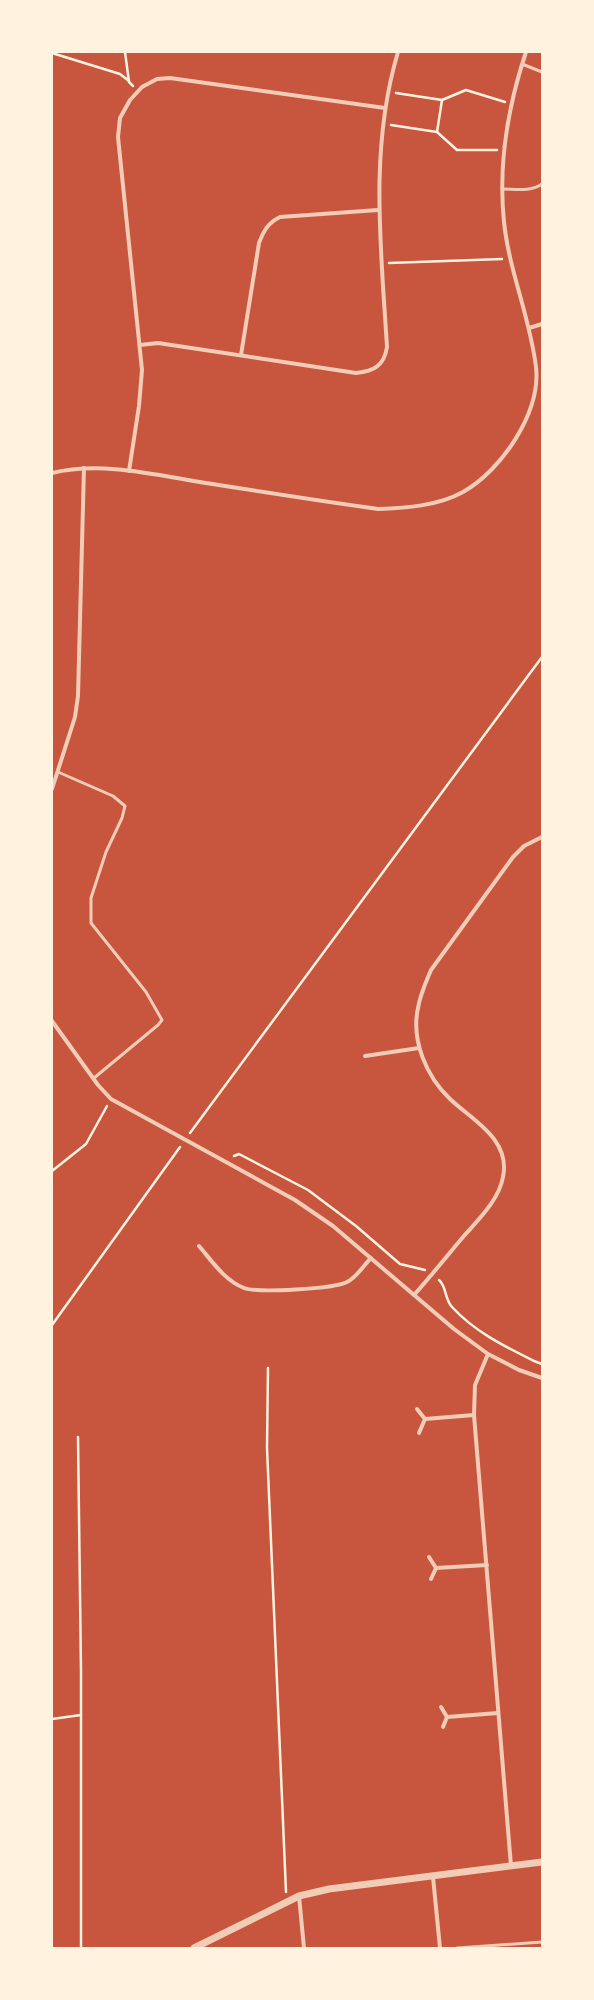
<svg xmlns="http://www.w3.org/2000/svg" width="594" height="2000" font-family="'Noto Sans',sans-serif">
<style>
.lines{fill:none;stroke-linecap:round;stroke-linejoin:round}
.path{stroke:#fff3e0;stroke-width:2.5}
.service{stroke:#f1ccb7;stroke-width:3}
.minor{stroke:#f1ccb7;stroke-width:4}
.tertiary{stroke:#f1ccb7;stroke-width:7}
</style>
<rect width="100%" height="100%" fill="#c8553d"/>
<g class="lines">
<!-- path -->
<g class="path">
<path d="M125 52 129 82 133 86"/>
<path d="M52 53 120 74 129 81"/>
<path d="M396 93 442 100 466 90 505 102"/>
<path d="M391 125 437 132 457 150H497"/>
<path d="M437 132 442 100"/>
<path d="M389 263 502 259"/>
<path d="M190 1133 542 657"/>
<path d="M234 1156 239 1154 308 1190 356 1226 400 1264 425 1270"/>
<path d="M52 1171 86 1144 107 1106"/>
<path d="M439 1280C447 1287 444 1298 452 1307 475 1332 504 1346 534 1361L542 1364"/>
<path d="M52 1325 180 1147"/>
<path d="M268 1368 267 1448 286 1892"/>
<path d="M78 1437 81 1671V1948"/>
<path d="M52 1719 81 1715"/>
</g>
<!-- service -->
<g class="service">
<path d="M522 64 542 72"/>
<path d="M503 189C515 189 531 192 542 184"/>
<path d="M58 772 113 796 125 806 122 818 106 852 91 898V923L146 992 162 1020 158 1025 94 1078"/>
<path d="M457 1948 542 1942"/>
</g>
<!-- minor -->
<g class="minor">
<path d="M529 328 542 324"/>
<path d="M140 345 158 343 356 373C374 371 384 366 387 347 381 248 369 149 398 52"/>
<path d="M241 355 259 243C264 230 268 223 280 217L378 210"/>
<path d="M129 471 139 406 142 370 118 137 120 118 130 100 142 87 157 79 170 78 385 108"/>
<path d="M52 473C102 461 156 475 206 483 263 492 320 501 378 509 405 508 438 506 463 492 502 470 541 412 536 367 530 317 509 271 504 222 498 164 508 106 526 52"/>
<path d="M52 789 75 717 78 696 84 468"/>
<path d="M52 1021 98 1085 111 1099 295 1200 333 1226 454 1329 488 1354 519 1370 542 1378"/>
<path d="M365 1056 419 1048"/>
<path d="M199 1246C212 1261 224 1280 244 1288 257 1293 334 1289 347 1282 356 1278 364 1265 371 1258"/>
<path d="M414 1295C431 1276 447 1256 463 1237 478 1220 499 1200 503 1177 511 1139 472 1120 450 1099 426 1076 411 1040 418 1008 420 995 426 982 431 970L513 857 524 846 542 837"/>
<path d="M488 1354 475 1385 474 1415 511 1866"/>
<path d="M417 1409 425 1419 419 1433"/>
<path d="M425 1419 474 1415"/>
<path d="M429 1557 436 1568 431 1579"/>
<path d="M436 1568 487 1565"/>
<path d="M441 1707 447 1717 443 1727"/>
<path d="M447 1717 498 1713"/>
<path d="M433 1877 440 1948"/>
<path d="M299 1896 304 1948"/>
</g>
<!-- tertiary -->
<path class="tertiary" d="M194 1948 299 1896 329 1889 542 1862"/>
</g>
<!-- border -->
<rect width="594" height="2000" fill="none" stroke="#fff3e0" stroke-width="106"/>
</svg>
